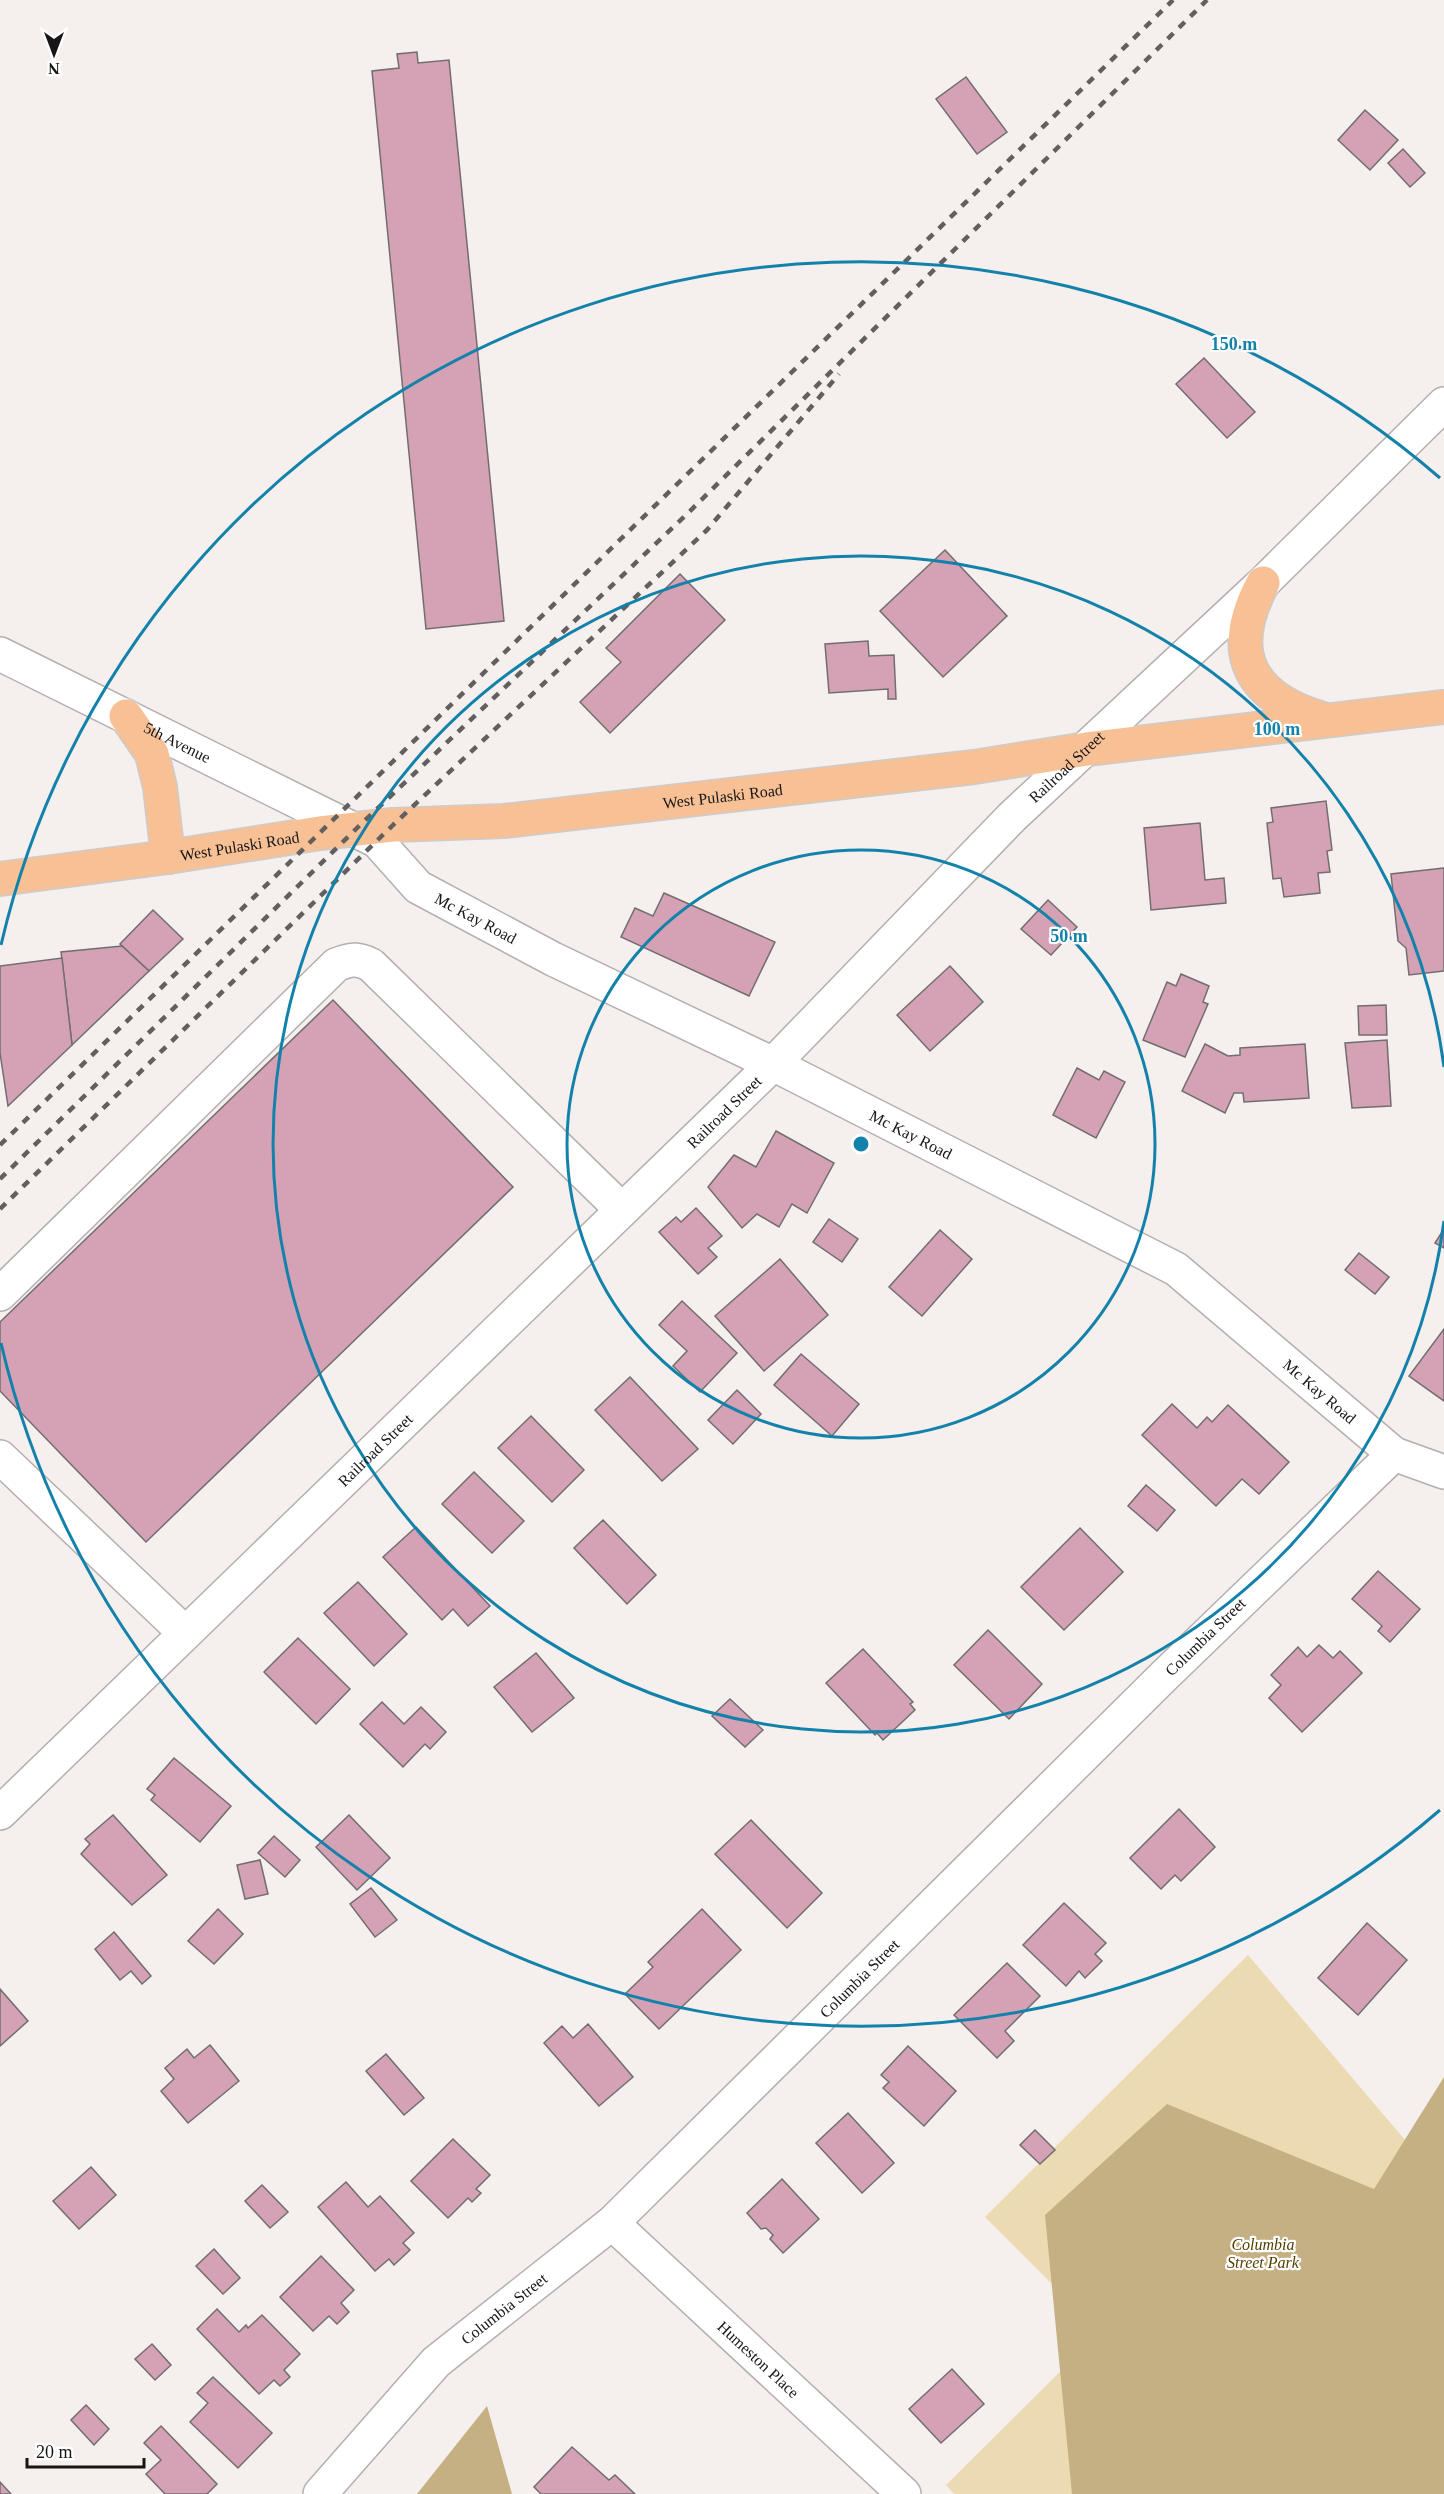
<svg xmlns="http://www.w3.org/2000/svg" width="1444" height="2494" font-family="Georgia,serif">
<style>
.green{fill:#ebdab2}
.forest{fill:#c4b082}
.building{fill:#d4a1b5;stroke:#726e70;stroke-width:1.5}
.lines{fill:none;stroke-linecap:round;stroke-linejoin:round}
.minor-casing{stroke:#b5afaf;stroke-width:36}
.major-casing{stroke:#ccc;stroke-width:36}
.minor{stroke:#fff;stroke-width:33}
.major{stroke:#f8c095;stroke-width:33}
.rail{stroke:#625f5f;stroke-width:4.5;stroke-dasharray:8 8;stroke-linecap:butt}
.ring{fill:none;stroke:#1382aa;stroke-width:3}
.labels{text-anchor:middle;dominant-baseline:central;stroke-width:4.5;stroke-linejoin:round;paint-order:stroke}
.street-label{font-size:16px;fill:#171515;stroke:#fff}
.park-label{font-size:16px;font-style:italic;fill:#543f01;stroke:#fff}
.centre{fill:#1382aa;stroke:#fff;stroke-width:3}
.ring-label{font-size:18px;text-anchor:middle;font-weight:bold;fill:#1382aa;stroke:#fff;stroke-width:4.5;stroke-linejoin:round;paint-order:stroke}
</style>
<rect width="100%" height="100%" fill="#f5efee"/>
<!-- green -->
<path class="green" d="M1248 1955 1444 2186V2494H954L946 2485 1100 2332 985 2217Z"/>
<!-- forest -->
<g class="forest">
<path d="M1444 2077V2494H1072L1045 2215 1167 2104 1374 2189Z"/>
<path d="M487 2406 512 2494H417Z"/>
</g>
<!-- building -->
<g class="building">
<path d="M417 52 418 63 449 60 504 621 426 629 372 71 399 68 397 54Z"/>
<path d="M966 77 1007 132 977 154 936 99Z"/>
<path d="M1365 110 1398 140 1370 170 1338 140Z"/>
<path d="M1403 149 1425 173 1410 187 1388 163Z"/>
<path d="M1204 358 1255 412 1227 438 1176 384Z"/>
<path d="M945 550 1007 616 943 677 880 611Z"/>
<path d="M680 574 725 620 610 733 580 702 621 662 606 648Z"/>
<path d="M868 641 869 656 894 655 896 699H888V689L829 693 825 644Z"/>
<path d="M1326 801 1332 850 1327 851 1330 872 1318 873 1320 893 1284 897 1281 878 1273 879 1267 823 1273 822 1271 808Z"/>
<path d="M1200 823 1205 880 1224 878 1226 903 1151 910 1144 828Z"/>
<path d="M1444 868V971L1409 975 1406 948 1398 941 1391 874Z"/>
<path d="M664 893 775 942 749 996 621 937 635 908 653 916Z"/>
<path d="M1048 900 1077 927 1051 955 1021 929Z"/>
<path d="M153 910 183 939 149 971 120 944Z"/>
<path d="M122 946 149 971 72 1045 61 952Z"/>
<path d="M62 958 72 1045 8 1106 0 1053V966Z"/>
<path d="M950 966 983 1002 930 1051 897 1015Z"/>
<path d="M1181 974 1209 986 1203 1002 1208 1004 1185 1057 1143 1040 1167 982 1176 986Z"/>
<path d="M333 1000 513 1187 146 1542 0 1391V1322Z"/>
<path d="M1386 1005 1387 1035H1359L1358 1006Z"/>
<path d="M1387 1040 1391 1106 1352 1108 1345 1043Z"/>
<path d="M1205 1044 1228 1056 1240 1055V1048L1305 1044 1309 1098 1244 1102 1243 1093H1234L1225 1113 1182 1091Z"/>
<path d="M1077 1068 1099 1080 1104 1071 1125 1082 1096 1138 1053 1115Z"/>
<path d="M776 1131 834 1163 807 1213 792 1204 779 1227 757 1214 742 1228 708 1187 734 1155 756 1167Z"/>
<path d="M696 1208 722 1236 708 1248 717 1257 698 1274 659 1232 676 1217 681 1222Z"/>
<path d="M829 1219 858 1239 842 1262 813 1242Z"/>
<path d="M1444 1229V1248L1435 1243Z"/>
<path d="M940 1230 972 1259 922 1316 889 1287Z"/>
<path d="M1359 1253 1389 1277 1375 1294 1345 1270Z"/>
<path d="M780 1259 828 1315 764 1371 715 1316Z"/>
<path d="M682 1301 737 1353 700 1392 673 1366 687 1351 659 1325Z"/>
<path d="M1444 1329V1401L1409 1376Z"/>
<path d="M801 1354 859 1404 832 1436 774 1385Z"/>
<path d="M630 1377 698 1449 662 1481 595 1410Z"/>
<path d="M737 1390 761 1414 733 1444 708 1420Z"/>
<path d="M1172 1404 1197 1428 1207 1417 1212 1422 1228 1405 1289 1462 1259 1494 1242 1479 1216 1506 1142 1435Z"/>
<path d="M531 1416 584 1470 552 1502 498 1448Z"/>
<path d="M474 1472 524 1521 492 1553 442 1504Z"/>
<path d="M1146 1485 1175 1510 1157 1531 1128 1506Z"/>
<path d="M603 1520 656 1575 627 1604 574 1548Z"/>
<path d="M416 1527 490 1606 468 1626 453 1609 442 1620 383 1557Z"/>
<path d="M1080 1528 1123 1572 1064 1630 1021 1587Z"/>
<path d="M1378 1571 1420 1609 1390 1642 1378 1631 1382 1626 1352 1599Z"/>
<path d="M358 1582 407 1634 374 1666 324 1613Z"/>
<path d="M988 1630 1042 1684 1009 1719 954 1665Z"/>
<path d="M298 1638 350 1689 316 1724 264 1672Z"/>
<path d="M1319 1645 1333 1658 1340 1651 1362 1673 1302 1732 1269 1698 1281 1685 1271 1675 1298 1647 1307 1657Z"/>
<path d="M863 1649 913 1702 910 1704 915 1710 883 1740 877 1733 875 1735 826 1683Z"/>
<path d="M536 1653 574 1698 532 1732 494 1687Z"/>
<path d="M730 1699 763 1730 745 1747 712 1716Z"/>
<path d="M382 1702 404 1724 421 1707 446 1732 430 1749 425 1744 403 1767 360 1724Z"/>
<path d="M174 1758 231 1806 200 1842 151 1800 155 1795 147 1789Z"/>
<path d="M1179 1809 1215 1847 1181 1881 1175 1875 1161 1889 1130 1858Z"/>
<path d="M113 1815 167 1875 132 1905 81 1854 90 1844 85 1839Z"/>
<path d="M349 1815 390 1858 357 1890 316 1847Z"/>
<path d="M751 1820 822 1893 787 1928 715 1854Z"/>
<path d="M274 1836 300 1860 285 1877 258 1853Z"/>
<path d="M260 1860 268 1894 245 1899 237 1865Z"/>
<path d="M371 1888 397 1920 375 1937 350 1904Z"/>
<path d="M1064 1903 1106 1943 1095 1954 1102 1961 1085 1978 1079 1971 1066 1986 1023 1945Z"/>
<path d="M218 1909 243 1934 214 1964 188 1941Z"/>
<path d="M702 1909 741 1950 659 2029 625 1994 653 1967 648 1962Z"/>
<path d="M1367 1923 1407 1960 1358 2015 1318 1978Z"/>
<path d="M114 1932 151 1976 142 1984 131 1971 120 1980 95 1949Z"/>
<path d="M1007 1963 1040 1996 1005 2031 1014 2041 997 2058 954 2015Z"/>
<path d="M0 1989 28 2021 0 2046Z"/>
<path d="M588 2024 633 2077 599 2106 544 2043 562 2026 573 2038Z"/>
<path d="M210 2045 239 2081 188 2123 161 2091 174 2079 165 2068 187 2049 194 2058Z"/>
<path d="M908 2046 956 2091 924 2126 883 2088 889 2082 881 2075Z"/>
<path d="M386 2054 424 2098 404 2115 366 2071Z"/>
<path d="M848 2113 894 2163 862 2193 816 2143Z"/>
<path d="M1035 2130 1055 2150 1040 2164 1020 2145Z"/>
<path d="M453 2139 490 2175 476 2189 481 2193 472 2202 468 2198 448 2218 411 2181Z"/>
<path d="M91 2167 116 2195 79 2229 53 2201Z"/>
<path d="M782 2179 819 2219 783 2253 770 2239 773 2235 766 2228 761 2229 747 2213Z"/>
<path d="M346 2182 368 2207 380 2196 414 2233 403 2243 410 2250 394 2265 389 2259 375 2271 318 2207Z"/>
<path d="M262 2185 288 2212 270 2228 245 2201Z"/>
<path d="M214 2249 240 2278 223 2294 196 2266Z"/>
<path d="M321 2256 354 2290 341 2303 349 2312 337 2324 329 2316 313 2331 280 2297Z"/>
<path d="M217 2309 239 2332 246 2325 248 2328 262 2315 300 2354 284 2370 290 2377 280 2386 274 2380 259 2394 197 2329Z"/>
<path d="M152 2344 171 2365 155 2380 135 2359Z"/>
<path d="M952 2369 984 2404 941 2443 909 2409Z"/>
<path d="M213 2377 272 2433 238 2468 190 2422 208 2403 197 2393Z"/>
<path d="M86 2405 109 2429 94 2445 71 2420Z"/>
<path d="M161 2426 217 2484 207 2494H165L146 2474 161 2460 144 2443Z"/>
<path d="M572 2447 609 2480 615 2475 635 2494H541L534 2487Z"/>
<path d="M0 2482 11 2494H0Z"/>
</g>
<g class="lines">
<!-- minor casing -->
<g class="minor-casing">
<g id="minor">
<path id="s1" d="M0 654 377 841 418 887 553 959 773 1064 1176 1269 1394 1454 1444 1472"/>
<path d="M0 1294 336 965C350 959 357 958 371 965L621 1209"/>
<path d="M0 1457 185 1633"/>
<path id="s2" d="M0 1813 773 1064 1012 817 1263 583 1444 404"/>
<path id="s3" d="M612 2223 904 2494"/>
<path id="s4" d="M320 2494 436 2362 612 2223 1163 1677 1394 1454"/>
</g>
</g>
<!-- major casing -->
<g class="major-casing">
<g id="major">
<path d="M1263 583C1225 653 1250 698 1323 719"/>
<path d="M126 716 152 754 160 787 168 857"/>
<path id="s5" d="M0 879 168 857 320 833 393 825 504 821 974 767 1087 749 1444 707"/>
</g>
</g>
<!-- minor -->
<use href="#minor" class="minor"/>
<!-- major -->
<use href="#major" class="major"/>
<!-- rail -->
<g class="rail">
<path d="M0 1145 1173 0"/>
<path d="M0 1179 356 829 687 514 1207 0"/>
<path d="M0 1209 393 825 707 530 839 374"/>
</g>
</g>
<!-- distance rings -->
<g class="ring">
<circle cx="861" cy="1144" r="294"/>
<path d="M1444 1221A588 588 0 1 1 1444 1067"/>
<path d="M1440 1810A883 883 0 0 1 1 1343M1 945A883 883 0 0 1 1440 478"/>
</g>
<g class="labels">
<!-- street labels -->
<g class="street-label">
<text stroke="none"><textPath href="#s1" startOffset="198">5th Avenue</textPath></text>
<text stroke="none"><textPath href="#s2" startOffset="1494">Railroad Street</textPath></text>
<text stroke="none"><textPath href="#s5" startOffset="728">West Pulaski Road</textPath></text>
<text stroke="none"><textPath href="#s5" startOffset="242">West Pulaski Road</textPath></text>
<text stroke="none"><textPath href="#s1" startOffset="548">Mc Kay Road</textPath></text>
<text stroke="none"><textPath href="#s2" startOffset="1008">Railroad Street</textPath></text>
<text stroke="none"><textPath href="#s1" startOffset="1034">Mc Kay Road</textPath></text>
<text stroke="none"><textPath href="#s1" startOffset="1520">Mc Kay Road</textPath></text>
<text stroke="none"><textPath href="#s2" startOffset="522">Railroad Street</textPath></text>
<text stroke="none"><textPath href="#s4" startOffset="1234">Columbia Street</textPath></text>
<text stroke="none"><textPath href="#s4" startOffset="748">Columbia Street</textPath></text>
<text stroke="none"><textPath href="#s4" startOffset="262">Columbia Street</textPath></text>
<text stroke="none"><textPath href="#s3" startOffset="200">Humeston Place</textPath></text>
</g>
<!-- park labels -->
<g class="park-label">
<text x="1263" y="2244">Columbia<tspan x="1263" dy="18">Street Park</tspan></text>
</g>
</g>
<circle cx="861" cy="1144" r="9" class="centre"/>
<g class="ring-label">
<text x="1234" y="350">150 m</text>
<text x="1277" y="735">100 m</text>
<text x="1069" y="942">50 m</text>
</g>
<!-- north arrow -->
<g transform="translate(54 54) rotate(180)" stroke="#ffffff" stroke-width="4.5" paint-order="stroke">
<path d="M0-4.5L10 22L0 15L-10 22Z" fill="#171515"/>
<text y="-9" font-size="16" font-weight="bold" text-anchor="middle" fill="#171515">N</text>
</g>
<!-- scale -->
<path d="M27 2458v9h117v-9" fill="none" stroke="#171515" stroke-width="3"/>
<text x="36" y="2458" font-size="18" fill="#171515" stroke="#ffffff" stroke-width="4.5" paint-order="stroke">20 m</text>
</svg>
